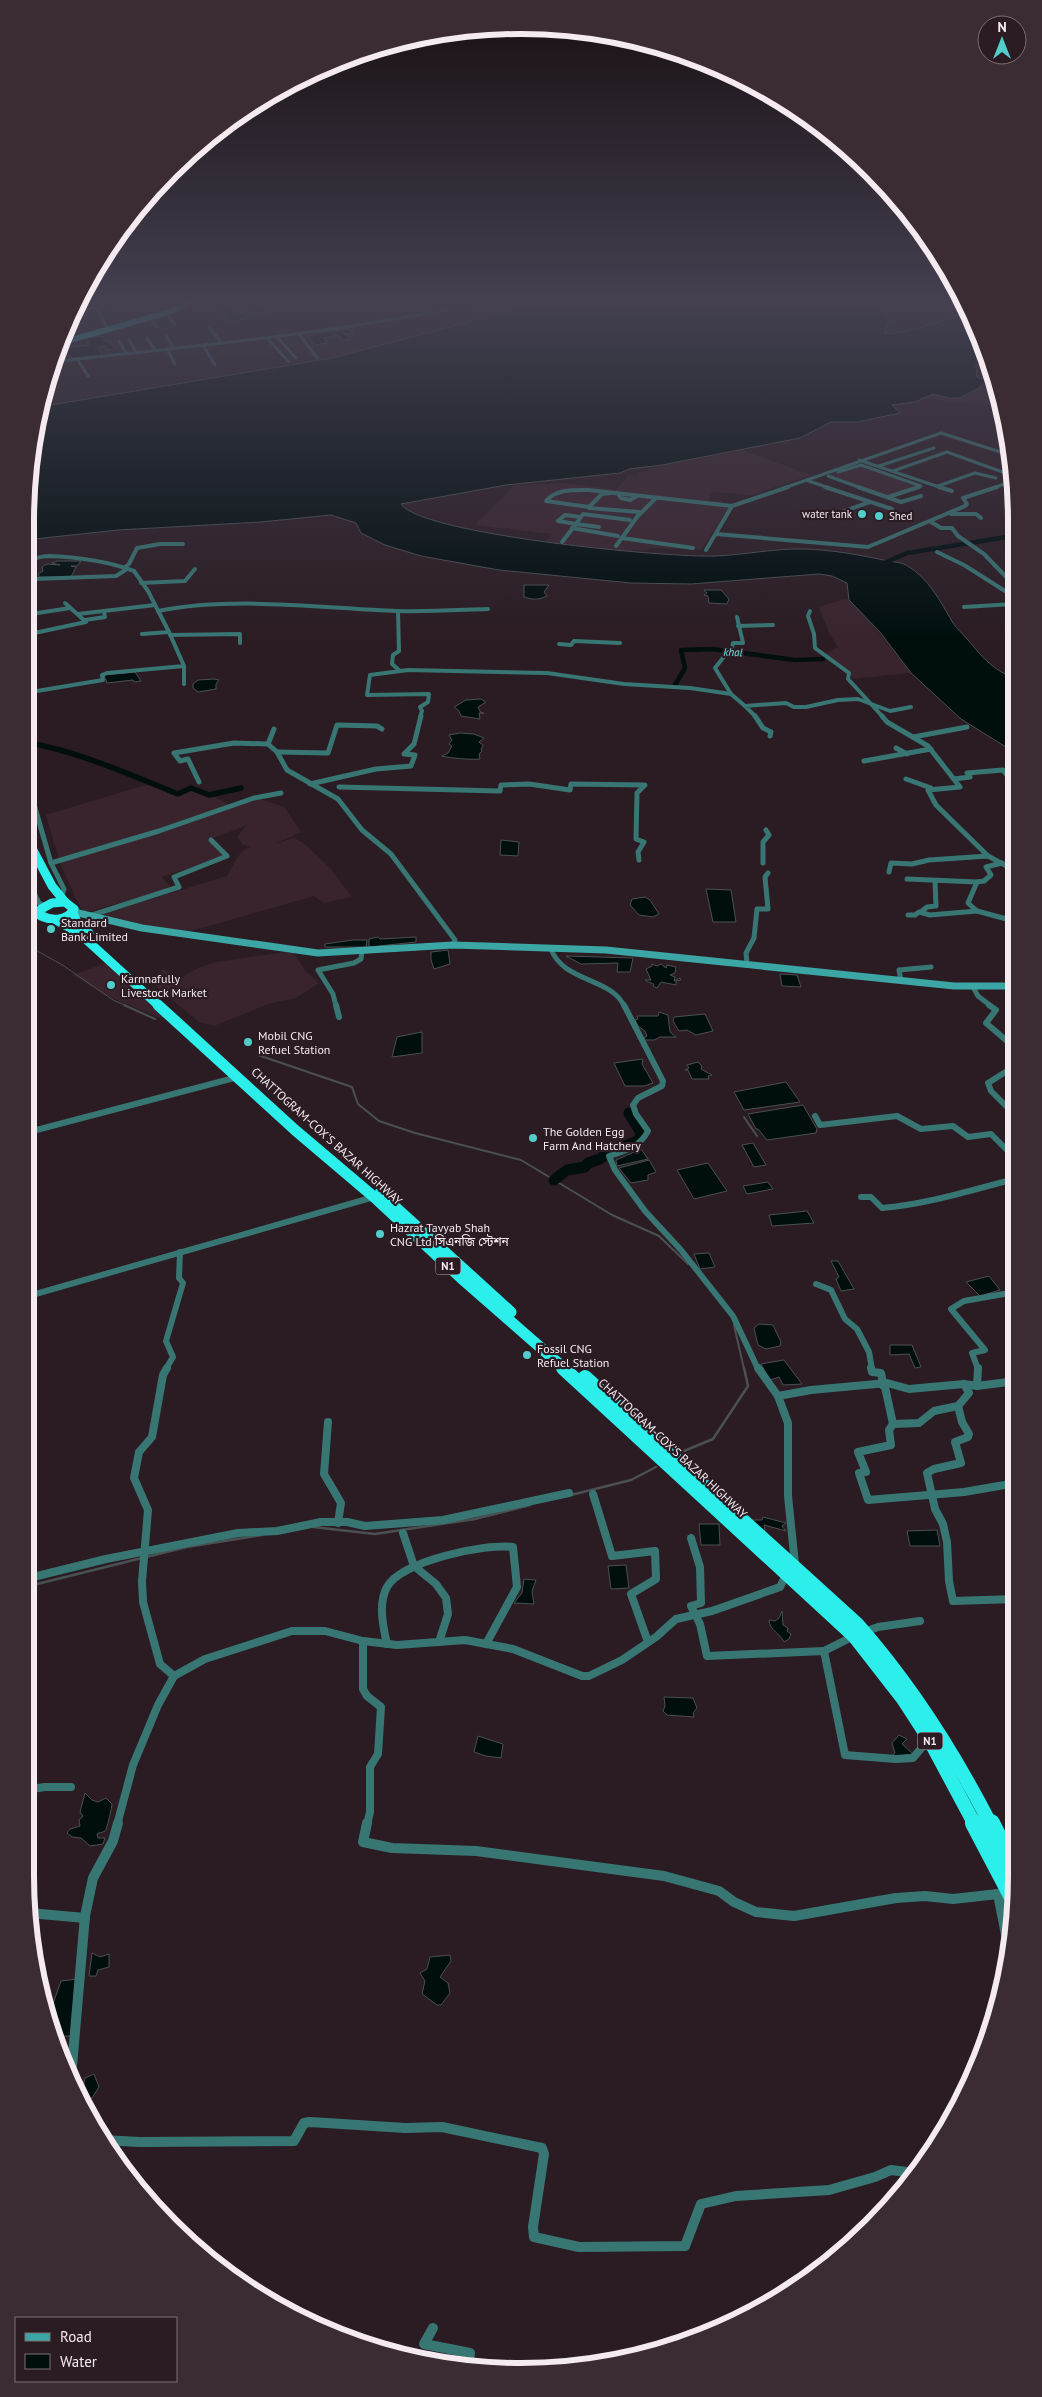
<svg xmlns="http://www.w3.org/2000/svg" width="1042" height="2397" font-family="'PT Sans','Noto Sans Bengali',sans-serif">
<style>
.built{fill:#39242e}
.water{fill:#000e0e;stroke:#4a5052}
.lines{fill:none;stroke-linecap:round;stroke-linejoin:round}
.stream-far2{stroke:#4a5052;stroke-width:1}
.stream-far1{stroke:#4a5052;stroke-width:2}
.stream{stroke:#4a5052;stroke-width:2.5}
.canal-far1{stroke:#000e0e;stroke-width:4.5}
.canal{stroke:#000e0e;stroke-width:5.5}
.river{stroke:#000e0e;stroke-width:11}
.street-far5{stroke:#387674;stroke-width:3}
.street-far4{stroke:#387674;stroke-width:4}
.street-far3{stroke:#387674;stroke-width:5}
.street-far2{stroke:#387674;stroke-width:6}
.street-far1{stroke:#387674;stroke-width:8}
.street{stroke:#387674;stroke-width:10}
.secondary{stroke:#3ba6a4;stroke-width:7}
.highway-far4{stroke:#2ceeeb;stroke-width:5.5}
.highway-far3{stroke:#2ceeeb;stroke-width:9}
.highway-far2{stroke:#2ceeeb;stroke-width:11}
.highway-far1{stroke:#2ceeeb;stroke-width:14}
.highway{stroke:#2ceeeb;stroke-width:18}
.poi-dot{fill:#53cdcb;stroke:#2b1c23;stroke-width:2}
.labels{text-anchor:middle;dominant-baseline:central;stroke-width:4.5;stroke-linejoin:round;paint-order:stroke}
.far-poi-label{font-size:11px;fill:#f5eaef;stroke:#2b1c23;text-anchor:end}
.far-water-label{font-size:11px;font-style:italic;fill:#69e6e3;stroke:#2b1c23}
.shield{fill:#2b1c23;stroke:#b8acb2;stroke-width:1}
.shield-label{font-size:11px;font-weight:bold;fill:#f5eaef}
.poi-label{font-size:12px;fill:#f5eaef;stroke:#2b1c23;text-anchor:start}
.street-label{font-size:12px;fill:#f5eaef;stroke:#2b1c23}
.rim{fill:none;stroke:#f5eaef;stroke-width:6}
</style>
<rect width="100%" height="100%" fill="#2b1c23"/>
<!-- built -->
<g class="built">
<path d="M948 384 997 389 1001 407 899 396Z"/>
<path d="M742 450 811 475 752 495 713 492 708 500 723 501 719 507 729 508 701 550 649 548 646 551 633 549 631 552 546 542 552 534 475 525 514 486 562 483 616 489 629 475 639 476 636 473 648 471 647 469Z"/>
<path d="M860 464 925 486 889 499 824 476Z"/>
<path d="M844 599 849 600 868 619 911 673 851 679 850 673 823 655 838 647 829 633 819 607Z"/>
<path d="M155 782 180 794 194 787 230 805 224 809 260 799 284 807 301 832 274 844 294 838 305 844 330 868 352 897 324 903 314 896 184 933 96 916 227 876 237 858 244 849 251 847 243 845 237 837 247 825 211 839 229 855 162 877 170 887 166 890 83 913 61 866 46 815Z"/>
<path d="M285 952 294 953 305 971 319 983 296 998 268 1004 214 1026 199 1022 153 984 163 969 181 978 196 969 216 962Z"/>
<path d="M109 962 168 1016 160 1018 105 995 73 975Z"/>
</g>
<!-- water -->
<g class="water">
<path d="M213 304H226L236 315 244 313 239 310 249 309 246 304H267L274 311 246 315 249 318 229 322Z"/>
<path d="M524 304H878L889 322 884 333C903 337 950 317 970 311L992 365H976L977 377 987 380 978 389 959 398H949L933 394 915 402 892 405 900 413 858 422H831L800 438 662 465 629 469 620 473 506 485 401 504C422 535 670 558 715 556 745 555 775 548 805 549 833 550 861 555 888 561 893 562 901 562 906 565 929 578 940 601 953 623 957 629 963 634 968 640 984 659 990 667 1013 678L1014 752 961 719 911 673 880 632 849 600 847 583 832 576 819 574 691 584 631 583 499 570 421 556 385 545 361 533 356 523 331 515 261 522 118 530 25 540 34 425 39 407 332 358 488 317Z"/>
<path d="M346 329 354 333 347 334 342 332 351 339 342 340 339 336 333 333 335 336 324 338 327 343 316 345 307 336Z"/>
<path d="M102 336 106 342H110L115 349 107 350 105 346 98 347 102 355 72 358 63 348 89 345 87 343 90 342 86 338Z"/>
<path d="M57 561H81L77 566H71L76 567 71 577H40L38 574 43 571 42 567 47 564 60 565 52 563Z"/>
<path d="M549 585 544 592 547 596C538 600 534 600 524 597V585Z"/>
<path d="M704 590H721L729 599 727 604 709 603 708 596 704 595 707 593Z"/>
<path d="M135 672 141 681 134 682 133 680 107 683 104 675Z"/>
<path d="M214 679 219 680 216 684V689L198 692 193 688V684L198 680Z"/>
<path d="M481 699 486 702 478 707 481 713H484H479L480 719 461 716 459 711 454 707 466 700Z"/>
<path d="M460 733 474 734 484 738 479 742 483 745 481 750 482 751 479 754 480 759C473 760 448 758 442 756L448 753 452 746 449 744 452 740 449 735Z"/>
<path d="M501 840 519 842 518 856 500 855Z"/>
<path d="M706 889 731 890 736 922H713Z"/>
<path d="M645 897 650 900 659 914 653 917 639 915 630 905 632 899Z"/>
<path d="M378 937 380 939 416 937V942L369 947V939Z"/>
<path d="M353 940H367L366 947H325V944Z"/>
<path d="M448 950 450 964 434 969 431 960V952Z"/>
<path d="M566 956 633 958 630 972H617L618 963 581 964Z"/>
<path d="M652 964 657 966 661 964 666 968 667 965 676 967 675 973 670 975 675 977 674 981 680 978 681 980 676 981V985L661 982 657 988 653 986 654 984C653 984 646 981 645 980H651L646 969 652 966Z"/>
<path d="M780 974 797 975 801 987 782 986Z"/>
<path d="M659 1012 668 1015 670 1032 676 1037H660L654 1040H645L644 1038 647 1036 645 1031 638 1026 635 1020 638 1019 637 1016H658Z"/>
<path d="M705 1014 713 1031 696 1035 687 1030 679 1031 673 1021 674 1017Z"/>
<path d="M422 1032V1053L392 1057 397 1037Z"/>
<path d="M643 1059 642 1064 653 1083 644 1086H625L614 1063Z"/>
<path d="M698 1062 702 1066 701 1069 712 1075 708 1076 709 1079H692L688 1070H685L689 1068 687 1065Z"/>
<path d="M786 1082 800 1102 744 1110 734 1092Z"/>
<path d="M803 1105 817 1129 816 1133 767 1140 758 1129H756L748 1114Z"/>
<path d="M753 1143 766 1165 754 1167 742 1145Z"/>
<path d="M641 1149 648 1159 617 1166 616 1160Z"/>
<path d="M649 1160 656 1172 648 1175V1180L631 1183 619 1168Z"/>
<path d="M708 1163 727 1191 694 1199 677 1170Z"/>
<path d="M768 1182 773 1189 747 1194 743 1186Z"/>
<path d="M807 1211 814 1223 772 1226 769 1215Z"/>
<path d="M709 1253 715 1267 700 1269 694 1254Z"/>
<path d="M831 1261H838L854 1289 841 1291 836 1279 839 1277Z"/>
<path d="M989 1276 1000 1290 980 1296 966 1282Z"/>
<path d="M759 1324 773 1325 781 1342 780 1346 766 1349 758 1345 754 1328Z"/>
<path d="M890 1345H912L921 1367 915 1368 909 1354 890 1355Z"/>
<path d="M784 1360 802 1384 783 1385 779 1377 770 1380 761 1364Z"/>
<path d="M763 1517 786 1523 782 1526 786 1531 764 1525 765 1530 761 1531 751 1520H762Z"/>
<path d="M699 1524H719L720 1545H701Z"/>
<path d="M937 1530 940 1546H910L907 1531Z"/>
<path d="M626 1565 629 1588 611 1589 608 1566Z"/>
<path d="M524 1579 536 1580 532 1591 534 1604 514 1603 522 1593Z"/>
<path d="M782 1611 783 1625 788 1628 787 1631 791 1634 789 1639 784 1642C780 1633 770 1631 769 1620L775 1621 779 1618Z"/>
<path d="M664 1697 693 1698 697 1708 693 1713 694 1717 667 1715 663 1711 665 1706Z"/>
<path d="M899 1735 907 1739 902 1744 913 1754 891 1757 895 1753 892 1743Z"/>
<path d="M478 1736 503 1744 501 1758 486 1756 474 1752Z"/>
<path d="M85 1793 92 1800 98 1802 106 1798 112 1804C112 1806 107 1830 105 1831 102 1833 99 1832 97 1834L98 1838H105L103 1844 90 1846 81 1838 72 1837 67 1833 70 1829 80 1826 79 1820 83 1816 80 1812Z"/>
<path d="M92 1953 100 1957 109 1954V1967L98 1970 96 1976H89Z"/>
<path d="M450 1955 451 1961 440 1977 448 1983 450 1993 441 2005H437L422 1994 425 1981 420 1973 427 1969 430 1957Z"/>
<path d="M77 1979 72 2036H52L50 2012 61 1981Z"/>
<path d="M94 2074 99 2087 92 2098H88C83 2092 83 2086 85 2078Z"/>
</g>
<g class="lines">
<!-- stream-far2 -->
<path class="stream-far2" d="M25 944 64 966 113 1000 127 1006"/>
<!-- stream-far1 -->
<g class="stream-far1">
<path d="M124 1005 155 1019"/>
<path d="M258 1055 352 1087 358 1104 379 1121 415 1133 521 1160 612 1215 659 1236 688 1264"/>
<path d="M744 1117 757 1136"/>
<path d="M734 1325 744 1369"/>
</g>
<!-- stream -->
<g class="stream">
<path d="M679 1453 713 1439 748 1386 744 1368"/>
<path d="M571 1495 631 1480 656 1467"/>
<path d="M313 1527 375 1534 475 1519 530 1505"/>
<path d="M146 1557 187 1547 262 1535"/>
<path d="M25 1587 142 1558"/>
</g>
<!-- canal-far1 -->
<g class="canal-far1">
<path d="M882 564 907 553 1013 536"/>
<path d="M675 685 685 668 681 650 712 649 795 660 823 659"/>
</g>
<!-- canal -->
<path class="canal" d="M25 742C77 751 129 774 178 794L191 788 209 795 241 788"/>
<!-- river -->
<path class="river" d="M554 1180 567 1170 585 1167 588 1163 600 1159 609 1152 638 1141 642 1134 629 1113"/>
<!-- street-far5 -->
<g class="street-far5">
<path d="M97 308 107 328"/>
<path d="M166 313 175 324"/>
<path d="M73 314 110 304"/>
<path d="M150 318 156 327"/>
<path d="M209 328 222 343"/>
<path d="M300 335 317 358"/>
<path d="M166 336 174 348"/>
<path d="M277 337 296 358"/>
<path d="M147 338 155 350"/>
<path d="M267 338 289 362"/>
<path d="M129 340 136 352"/>
<path d="M119 341 126 353"/>
<path d="M203 345 215 365"/>
<path d="M167 349 175 364"/>
<path d="M77 359 88 376"/>
<path d="M51 362C192 346 334 334 473 304"/>
<path d="M859 460 942 488"/>
<path d="M879 466 934 448"/>
<path d="M893 471 947 452 1008 474"/>
<path d="M838 472 861 465 921 486 916 488"/>
<path d="M828 476 861 488"/>
<path d="M806 480 829 488"/>
<path d="M938 486 975 473 996 478"/>
<path d="M784 488 941 433 1013 456"/>
<path d="M993 488 1013 481"/>
</g>
<!-- street-far4 -->
<g class="street-far4">
<path d="M825 487 892 509"/>
<path d="M858 487 901 502 921 496"/>
<path d="M939 487 952 491"/>
<path d="M611 493 602 494 589 507 546 501C556 489 573 490 588 490L732 506"/>
<path d="M618 494 621 498 630 500 637 496"/>
<path d="M888 497 919 487"/>
<path d="M589 508 639 512 637 517"/>
<path d="M836 514 870 502"/>
<path d="M951 514H976L981 518"/>
<path d="M565 515 581 517 576 524 558 521Z"/>
<path d="M581 517 583 514 630 520"/>
<path d="M931 522 941 528H952L958 536 984 554 1013 584"/>
<path d="M572 528 618 536"/>
<path d="M716 534 868 547 965 506 967 504 963 498 997 487"/>
<path d="M622 538 693 548"/>
<path d="M562 542 576 524 599 527"/>
<path d="M616 546 637 517 656 498"/>
<path d="M706 550 732 506 788 487"/>
<path d="M937 552 964 565 1013 596"/>
<path d="M25 560C33 560 40 556 48 556 77 557 107 561 134 571L148 591 169 632"/>
<path d="M124 568 129 564 137 548 160 544H183"/>
<path d="M34 579 116 576 127 569"/>
<path d="M141 583 185 581 195 569"/>
<path d="M964 607 1013 604"/>
<path d="M158 611C234 596 320 608 397 611 427 612 458 610 488 609"/>
<path d="M398 611 399 651 393 655 392 664 399 670"/>
<path d="M810 611 808 616 814 634 815 648 849 673 848 679 883 717"/>
<path d="M31 614 70 608"/>
<path d="M78 614 155 605"/>
<path d="M85 620 105 617 104 612"/>
<path d="M738 626 773 625"/>
<path d="M25 635 86 622 65 603"/>
<path d="M170 635 240 634V643"/>
<path d="M559 644 571 645 574 641 620 643"/>
<path d="M184 666V684"/>
<path d="M25 683 31 692"/>
<path d="M25 693 103 680 102 675 107 673 184 666 169 632 142 634"/>
<path d="M731 694 715 668 726 654H731L733 643H743L737 617"/>
<path d="M420 717 422 711 420 707 428 702 429 694 367 695 370 675 408 670 547 673 624 684 690 688 731 694 745 706"/>
<path d="M756 717 745 706 786 703 794 707H806L838 700 858 699 890 711 911 707"/>
</g>
<!-- street-far3 -->
<g class="street-far3">
<path d="M755 716 763 728 771 732 770 736"/>
<path d="M882 716 887 722 928 746 960 787 928 790 936 805 988 856"/>
<path d="M913 737 967 727"/>
<path d="M268 744 274 729"/>
<path d="M896 748 907 754"/>
<path d="M277 752 328 753 337 725 377 726 382 729"/>
<path d="M864 761 931 749"/>
<path d="M25 773 51 863 64 889 61 898"/>
<path d="M906 779 931 788"/>
<path d="M954 779 970 777 967 773 1003 770 1014 784"/>
<path d="M199 782 188 759 180 761 174 753 234 743 268 744 277 752 287 770 338 799 362 830 391 854 455 940 453 945"/>
<path d="M310 784 376 769 411 766 415 755 404 754 414 744 421 716"/>
<path d="M339 787 500 791 501 785 529 784 570 790 571 784 645 785 637 793 636 839 644 842 638 852 639 860"/>
<path d="M51 863 159 831 254 798 281 793"/>
<path d="M763 863V842L769 835 766 830"/>
<path d="M889 872 891 863 912 864 929 860 988 856 1014 870"/>
<path d="M25 874 39 903 44 906"/>
<path d="M907 879 977 882"/>
<path d="M977 911 1014 921"/>
<path d="M921 912 927 907 936 906 935 881"/>
<path d="M908 915H915L919 912 930 915 977 911 968 903 977 882 984 881 991 875 986 867 1002 863"/>
<path d="M89 916 179 887 174 877 227 856 211 840"/>
<path d="M551 949C563 982 612 978 624 1006"/>
<path d="M747 964 746 953 754 938 757 909H768L765 877 768 873"/>
<path d="M901 981 899 970 931 967"/>
<path d="M973 987 978 996 991 1006"/>
<path d="M336 1006 333 994 318 970 354 963 361 959 362 950"/>
</g>
<!-- street-far2 -->
<g class="street-far2">
<path d="M336 1005 339 1017"/>
<path d="M624 1005 663 1081 662 1086 638 1098 633 1105 636 1114 648 1131C640 1147 625 1151 609 1156L615 1170 645 1211 681 1250 733 1316 758 1369"/>
<path d="M989 1005 996 1010 986 1023 1014 1047"/>
<path d="M1015 1066 988 1083 991 1091 1015 1115"/>
<path d="M815 1116 820 1125 897 1116 921 1129 953 1126 968 1137 991 1134 1015 1158"/>
<path d="M25 1133 238 1077"/>
<path d="M861 1197H871L882 1208C928 1204 971 1190 1015 1179"/>
<path d="M816 1284 831 1290 845 1319 857 1329 869 1352 872 1369"/>
<path d="M25 1297 374 1197"/>
<path d="M166 1369 173 1357 166 1341 183 1283 179 1278 180 1252"/>
<path d="M978 1369 972 1353 985 1350 951 1309 964 1301 1015 1292"/>
</g>
<!-- street-far1 -->
<g class="street-far1">
<path d="M167 1368 163 1375 152 1437 139 1452 134 1478 148 1510 142 1581 143 1602 160 1664 174 1676"/>
<path d="M758 1368 778 1396 788 1423V1496L795 1564"/>
<path d="M871 1368 872 1372 881 1373 883 1383"/>
<path d="M881 1384 885 1387 893 1424"/>
<path d="M964 1384 969 1393 958 1406 934 1411 919 1423 893 1424 889 1430 891 1445 858 1452 866 1472 859 1473 868 1500 964 1492 1016 1483"/>
<path d="M977 1386 978 1368"/>
<path d="M778 1396 811 1390 887 1383 909 1389 964 1384 977 1386 1016 1381"/>
<path d="M958 1406 962 1422 969 1434 968 1437 955 1442 961 1463 934 1469 927 1473 935 1509 943 1524 947 1542 949 1581 953 1601 1016 1599"/>
<path d="M328 1422 324 1474 341 1503 338 1523"/>
<path d="M593 1494 612 1556 655 1551 656 1579 631 1594 648 1642"/>
<path d="M403 1533 414 1566 436 1584 446 1598 448 1614 439 1642"/>
<path d="M691 1538 700 1567 701 1603 691 1606 700 1624 707 1656 824 1651 845 1755 896 1759 913 1758 929 1739"/>
<path d="M25 1579 106 1559 238 1533 277 1531 321 1522H347L365 1526 443 1520 569 1493"/>
<path d="M864 1632 878 1627 920 1621"/>
<path d="M363 1641V1689L367 1696 381 1707 378 1754 370 1767V1812L367 1825"/>
<path d="M387 1644C383 1627 378 1603 387 1587 401 1561 486 1543 513 1547L517 1587 486 1644"/>
<path d="M824 1651 854 1636"/>
<path d="M25 1790 45 1787H71"/>
<path d="M117 1825 133 1765 158 1705 174 1676 205 1659 292 1631H325L363 1641 397 1645 465 1640 513 1649 582 1676H589L622 1660 656 1637 676 1619 712 1611 780 1587 786 1575"/>
</g>
<!-- street -->
<g class="street">
<path d="M367 1823 363 1842 392 1848 476 1851 664 1876 719 1891 734 1902 756 1912 794 1916 896 1898 925 1896 953 1899 998 1894 1010 1895"/>
<path d="M998 1894 1008 1945 1009 1962"/>
<path d="M29 1913 85 1918"/>
<path d="M71 2078 85 1916 93 1878 113 1841 118 1823"/>
<path d="M103 2140 139 2142 294 2141 304 2123 310 2122 405 2128 442 2127 542 2148 544 2154 533 2227 534 2237 579 2247 685 2246 701 2204 736 2196 829 2190 875 2177 891 2170 915 2173"/>
<path d="M433 2328 424 2344 470 2353 468 2367"/>
</g>
<!-- secondary -->
<g class="secondary">
<path d="M74 912 142 928 318 953 453 945 606 950 954 986H1014"/>
<path d="M25 913 41 916"/>
</g>
<!-- highway-far4 -->
<path class="highway-far4" d="M60 343 166 313 188 304"/>
<!-- highway-far3 -->
<g class="highway-far3">
<path d="M25 835 52 886 65 902"/>
<path d="M65 902 74 909C67 921 53 921 41 916V909L52 903Z"/>
<path d="M73 913 77 922 89 933"/>
<path d="M56 920 79 933 159 1006"/>
</g>
<!-- highway-far2 -->
<g class="highway-far2">
<path d="M158 1005 295 1130 374 1197 461 1278 565 1369"/>
<path d="M380 1193 511 1312"/>
</g>
<!-- highway-far1 -->
<g class="highway-far1">
<path d="M563 1368 854 1636 903 1699 929 1739 975 1825"/>
<path d="M585 1377 857 1624C910 1684 954 1753 991 1825"/>
</g>
<!-- highway -->
<g class="highway">
<path d="M974 1823 1015 1901"/>
<path d="M991 1823 1017 1875"/>
</g>
</g>
<!-- sky -->
<linearGradient id="sky" x2="0" y2="1"><stop stop-color="#180f13"/><stop offset="0.47" stop-color="#444050"/><stop offset="1" stop-color="#444050" stop-opacity="0"/></linearGradient>
<rect width="1042" height="640" fill="url(#sky)"/>
<!-- markers -->
<g class="poi-dot">
<circle cx="862" cy="514" r="5"/>
<circle cx="879" cy="516" r="5"/>
<circle cx="51" cy="929" r="5"/>
<circle cx="111" cy="985" r="5"/>
<circle cx="248" cy="1042" r="5"/>
<circle cx="533" cy="1138" r="5"/>
<circle cx="380" cy="1234" r="5"/>
<circle cx="527" cy="1355" r="5"/>
</g>
<g class="labels">
<!-- far-poi labels -->
<g class="far-poi-label">
<text x="852" y="514">water tank</text>
<text x="889" y="516" text-anchor="start">Shed</text>
</g>
<!-- far-water labels -->
<g class="far-water-label">
<text transform="translate(733 652) rotate(2)">khal</text>
</g>
<!-- shield labels -->
<g class="shield">
<rect x="435.5" y="1257.5" width="25" height="17" rx="4"/>
<rect x="917.5" y="1732.5" width="25" height="17" rx="4"/>
</g>
<g class="shield-label">
<text x="448" y="1266">N1</text>
<text x="930" y="1741">N1</text>
</g>
<!-- poi labels -->
<g class="poi-label">
<text x="61" y="922">Standard<tspan x="61" dy="14">Bank Limited</tspan></text>
<text x="121" y="978">Karnnafully<tspan x="121" dy="14">Livestock Market</tspan></text>
<text x="258" y="1035">Mobil CNG<tspan x="258" dy="14">Refuel Station</tspan></text>
<text x="543" y="1131">The Golden Egg<tspan x="543" dy="14">Farm And Hatchery</tspan></text>
<text x="390" y="1227">Hazrat Tayyab Shah<tspan x="390" dy="14">CNG Ltd সিএনজি স্টেশন</tspan></text>
<text x="537" y="1348">Fossil CNG<tspan x="537" dy="14">Refuel Station</tspan></text>
</g>
<!-- street labels -->
<g class="street-label">
<text transform="translate(327 1136) rotate(42)">CHATTOGRAM-COX'S BAZAR HIGHWAY</text>
<text transform="translate(673 1448) rotate(43)">CHATTOGRAM-COX'S BAZAR HIGHWAY</text>
</g>
</g>
<!-- crop -->
<path d="M0 0H1042V2397H0ZM521 34H521A487 487 0 0 1 1008 521V1876A487 487 0 0 1 521 2363H521A487 487 0 0 1 34 1876V521A487 487 0 0 1 521 34Z" fill="#3b2c33" fill-rule="evenodd"/>
<path class="rim" d="M521 34H521A487 487 0 0 1 1008 521V1876A487 487 0 0 1 521 2363H521A487 487 0 0 1 34 1876V521A487 487 0 0 1 521 34Z"/>
<!-- legend -->
<rect x="15" y="2317" width="162" height="65" fill="#2b1c23" stroke="#7c6e75"/>
<rect x="25" y="2333" width="25" height="8" fill="#3ba6a4" stroke="#7c6e75"/>
<text x="60" y="2342" font-size="15" fill="#f5eaef">Road</text>
<rect x="25" y="2354" width="25" height="15" fill="#000e0e" stroke="#7c6e75"/>
<text x="60" y="2367" font-size="15" fill="#f5eaef">Water</text>
<!-- north arrow -->
<g transform="translate(1002 40)"><circle r="24" fill="#2b1c23" stroke="#7c6e75"/>
<path d="M0-4L9 19L0 12L-9 19Z" fill="#53cdcb"/>
<text y="-8" font-size="14" font-weight="bold" text-anchor="middle" fill="#f5eaef">N</text>
</g>
</svg>
